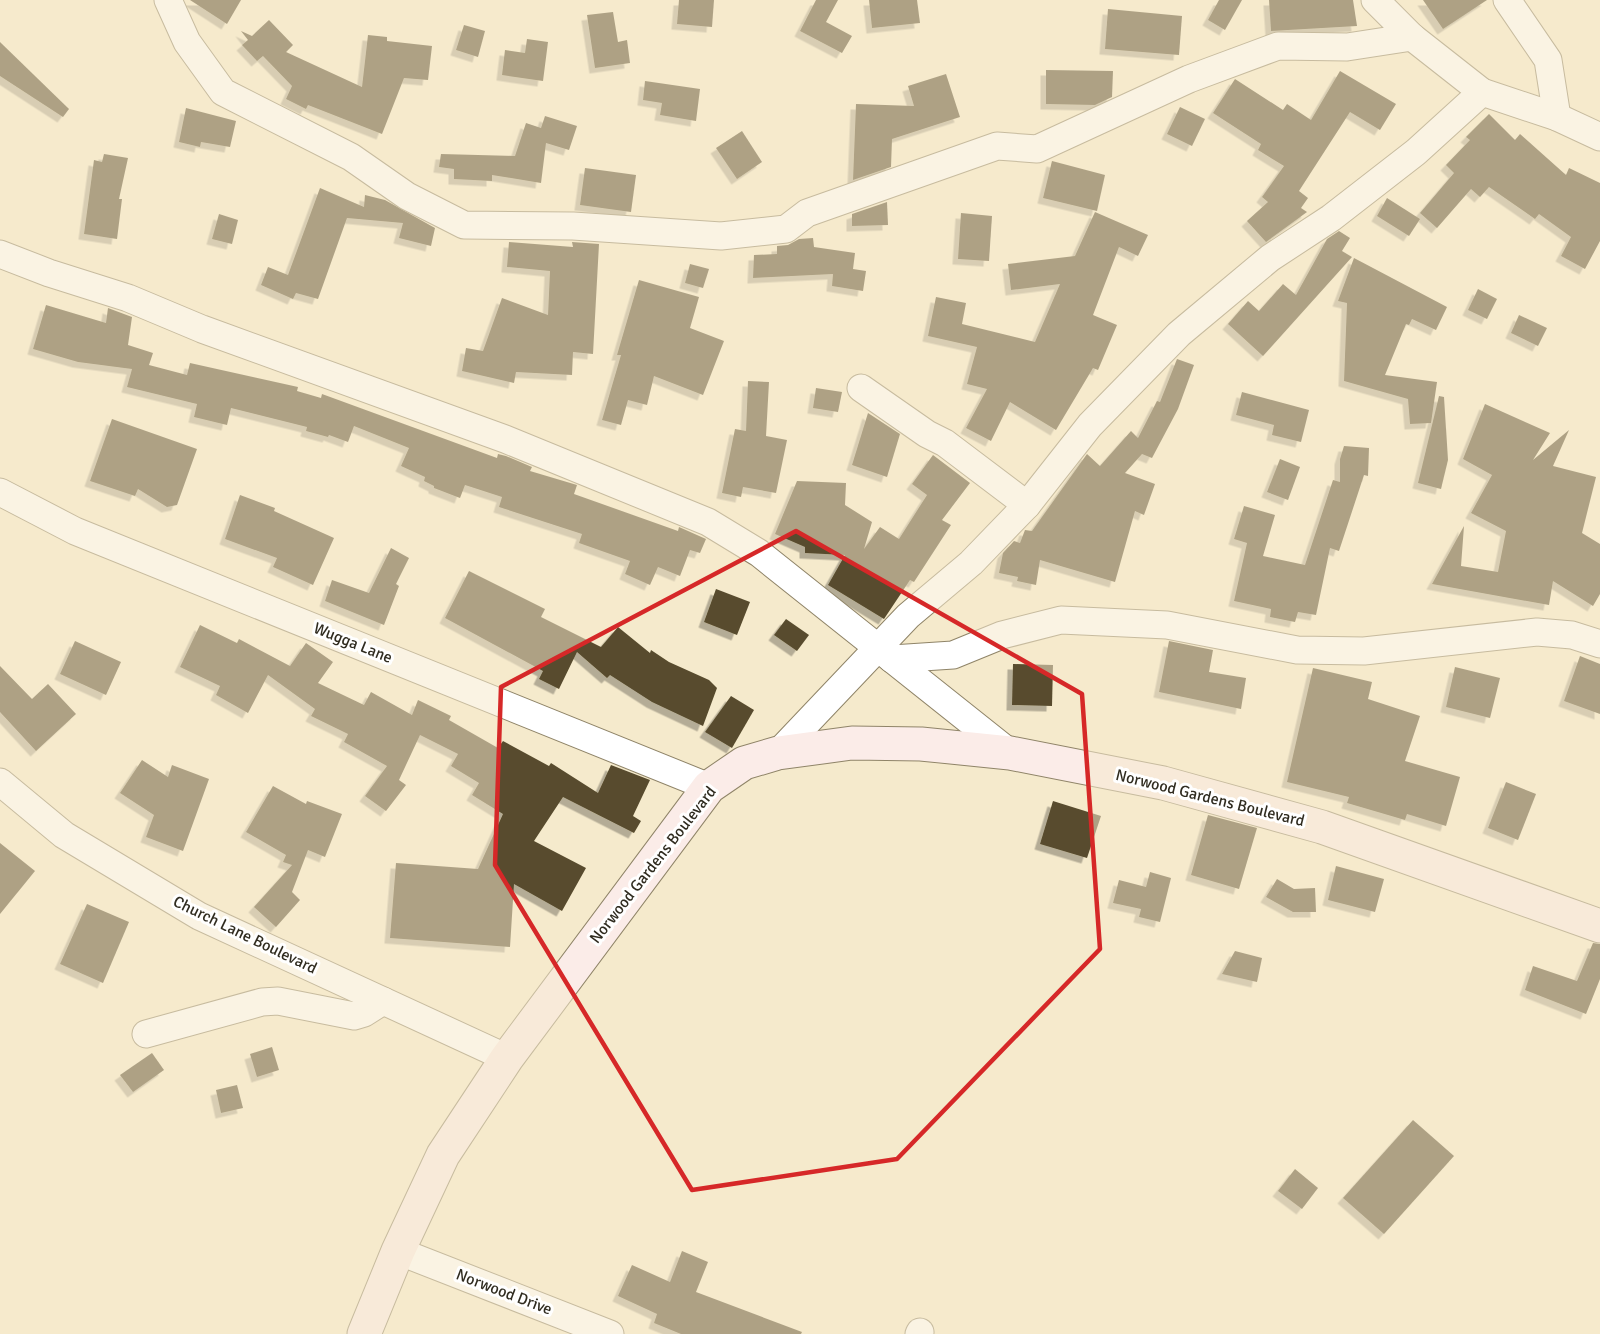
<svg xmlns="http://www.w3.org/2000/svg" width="1600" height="1334" font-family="Signika,sans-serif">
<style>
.building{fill:#584c2e;filter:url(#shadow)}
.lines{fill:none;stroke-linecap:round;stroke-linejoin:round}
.street-casing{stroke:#8f8468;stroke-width:29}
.secondary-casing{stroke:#8f8468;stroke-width:35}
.street{stroke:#fff;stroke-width:27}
.secondary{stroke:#fbece8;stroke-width:33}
.marked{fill:none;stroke:#d62828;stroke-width:4.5;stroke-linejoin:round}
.labels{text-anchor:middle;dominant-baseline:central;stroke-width:6;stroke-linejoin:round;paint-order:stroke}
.street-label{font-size:16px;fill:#302c20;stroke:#fff}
</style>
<defs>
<filter id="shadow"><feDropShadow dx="-5.5" dy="5.5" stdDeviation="0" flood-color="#0004"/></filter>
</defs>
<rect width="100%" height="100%" fill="#f5eacc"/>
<!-- building -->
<g class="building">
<path d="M190 0H241L227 24Z"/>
<path d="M679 0H714L712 27 677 24Z"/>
<path d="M816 0H838L826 22 852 36 842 53 800 31Z"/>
<path d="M869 0H917L920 23 872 28Z"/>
<path d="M1219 0H1242L1225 30 1208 20Z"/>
<path d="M1269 0H1353L1357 26 1271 31Z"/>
<path d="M1423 0H1487L1443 29Z"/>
<path d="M1108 9 1182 16 1179 55 1105 49Z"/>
<path d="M613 12 618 42 627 40 630 63 595 68 587 15Z"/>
<path d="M269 20 293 45 286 52 362 87 368 35 387 37V41L432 46 428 80 404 78 382 134 308 105 306 109 286 99 292 86 263 56 257 61 242 45 248 40 241 31 252 36Z"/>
<path d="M464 25 485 31 478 57 456 50Z"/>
<path d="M527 39 548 42 543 81 502 75 505 50 525 53Z"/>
<path d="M0 42 69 109 63 117 0 76Z"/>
<path d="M1046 70 1113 71 1112 97 1095 105 1046 104Z"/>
<path d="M1340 71 1396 104 1380 130 1350 112 1299 191 1308 198 1301 208 1307 212 1266 242 1247 221 1268 202 1262 197 1284 166 1258 150 1261 144 1213 113 1235 79 1283 110 1287 104 1311 120Z"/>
<path d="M946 74 960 117 892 139 891 167 853 180 856 104 914 106 908 86Z"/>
<path d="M645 81 700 89 696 121 660 115 662 103 643 100Z"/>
<path d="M1180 107 1205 119 1192 146 1167 134Z"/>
<path d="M186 108 236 121 230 147 201 142 200 147 179 142Z"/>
<path d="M1489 114 1515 140 1520 134 1566 175 1569 168 1600 183V241L1585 269 1561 256 1571 237 1539 214 1535 219 1489 187 1480 197 1471 189 1437 228 1420 213 1454 173 1446 165 1470 140 1466 137Z"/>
<path d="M545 116 577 126 569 150 546 143 541 183 492 175V181L454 179V169L439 167 441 154 515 156 526 123 541 128Z"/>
<path d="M742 131 762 162 737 179 716 148Z"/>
<path d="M104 154 128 158 119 199H122L117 239 84 234 94 160 102 162Z"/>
<path d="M1052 161 1105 175 1097 211 1043 198Z"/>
<path d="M585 168 636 175 631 212 580 205Z"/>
<path d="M320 188 364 207 365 195 385 200 435 228 431 246 399 238 403 223 347 218 318 299 296 293 293 299 261 285 268 267 288 275Z"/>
<path d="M1387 198 1420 219 1409 236 1377 216Z"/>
<path d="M887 202 888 225 852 226V214Z"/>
<path d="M1095 212 1148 235 1138 256 1119 247 1093 315 1117 325 1098 370 1093 368 1056 430 1010 402 991 441 966 428 987 389 967 384 977 347 928 336 936 297 966 303 962 324 1035 342 1060 284 1011 290 1008 264 1075 256Z"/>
<path d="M961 213 992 216 989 261 958 259Z"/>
<path d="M219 214 238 220 232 244 212 239Z"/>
<path d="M1339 231 1350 238 1342 251 1352 257 1263 356 1228 324 1248 301 1259 311 1283 284 1296 295 1327 239Z"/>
<path d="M813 238 814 247 855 253 853 269 866 271 863 291 832 286 833 274 753 278 754 255 777 254V246L788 245 799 239Z"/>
<path d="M509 242 573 247 572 242 599 244 593 354 573 352 572 375 516 372 514 383 462 371 466 348 483 351 502 298 548 315 550 271 507 267Z"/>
<path d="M1354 258 1447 307 1436 330 1412 319 1409 325 1406 324 1385 375 1437 382 1431 423 1410 424 1408 399 1344 381 1347 303 1338 301Z"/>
<path d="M690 264 709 269 703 288 685 283Z"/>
<path d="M639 280 699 297 690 328 724 341 703 395 654 376 647 405 628 400 621 425 602 420 621 355H617Z"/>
<path d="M1478 289 1497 299 1487 319 1468 310Z"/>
<path d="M46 305 106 323 108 308 132 317 128 345 153 353 149 365 187 375 190 363 298 387 297 391 321 398 322 394 497 458 498 454 506 456 532 467 530 471 577 485 574 494 678 531 679 527 706 539 700 553 690 550 680 576 658 567 650 585 625 574 630 561 579 543 582 534 499 507 502 497 465 485 460 498 434 488V486L424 481 425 477 401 466 409 448 354 426 348 442 329 435 328 437 306 431 307 427 231 408 227 425 194 417 197 404 127 387 132 369 78 362 33 349Z"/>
<path d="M1519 315 1547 328 1538 346 1511 333Z"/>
<path d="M1177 359 1194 365 1178 409 1152 458 1142 454 1125 473 1155 484 1144 515 1135 511 1115 582 1040 560 1036 585 1017 581 1018 577 999 573 1003 553 1014 541 1020 543 1025 530 1032 531 1087 454 1100 466 1131 431 1138 438 1157 401 1160 402Z"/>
<path d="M748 381 769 382 766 436 787 440 776 493 743 487 741 497 722 493 735 429 746 431Z"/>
<path d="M816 388 842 392 838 412 813 408Z"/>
<path d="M1242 392 1309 410 1301 442 1272 435 1274 425 1236 415Z"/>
<path d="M1439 396 1444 397 1448 460 1441 489 1418 483Z"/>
<path d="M1485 404 1550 433 1533 460 1569 430 1553 466 1596 477 1582 533 1600 544V594L1593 606 1553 581 1549 605 1432 584 1464 526 1461 566 1498 572 1506 531 1471 513 1492 475 1463 459Z"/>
<path d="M868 413 900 434 887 477 852 465Z"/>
<path d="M112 419 197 449 177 505 167 507 138 489 135 496 90 481Z"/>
<path d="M1344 446 1369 448 1368 476 1364 475 1339 551 1330 548 1316 615 1298 612 1295 622 1270 617 1271 609 1234 601 1247 543 1234 539 1244 506 1275 515 1263 556 1305 565 1333 480 1340 482V459Z"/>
<path d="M933 455 970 483 942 520 951 525 914 582 910 580 884 619 828 585 845 555 805 553V547L775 534 797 481 846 483 845 505 872 522 864 549 880 527 899 539 927 495 912 484Z"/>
<path d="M1280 459 1300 467 1288 500 1267 492Z"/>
<path d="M240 495 275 508 274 511 334 538 313 585 273 567 277 558 225 539Z"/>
<path d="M391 548 409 558 396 584 399 586 384 625 325 601 332 580 369 593Z"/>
<path d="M469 571 545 609 541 617 601 647 618 627 650 653 651 650 669 662 709 680 717 688 703 726 652 702 610 675 607 678 577 652 559 689 539 679 543 671 445 618Z"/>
<path d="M716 589 750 602 737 635 704 622Z"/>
<path d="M786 619 809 635 797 651 774 635Z"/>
<path d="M200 625 237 643 239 639 290 666 306 643 333 662 318 683 364 705 371 692 412 715 418 700 451 716 449 720 498 748 503 741 549 766 551 763 598 793 611 765 650 780 633 816 641 821 634 833 563 797 534 841 586 868 562 911 514 884 510 947 390 938 396 863 478 869 503 814 472 795 479 783 451 766 458 754 420 735 399 780 406 785 386 811 365 796 387 766 344 742 348 734 311 716 315 709 268 675 248 713 216 695 220 686 180 667Z"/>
<path d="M75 641 121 662 106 695 60 674Z"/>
<path d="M1169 641 1213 650 1209 672 1246 678 1241 709 1159 692Z"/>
<path d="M1580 656 1600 664V714L1564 701Z"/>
<path d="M1013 664 1053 665 1052 706 1012 705Z"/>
<path d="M0 666 32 699 48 684 76 714 36 751 0 712Z"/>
<path d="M1455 667 1500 678 1490 718 1446 707Z"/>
<path d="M1313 668 1372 682 1368 699 1420 716 1405 761 1460 777 1446 826 1407 814 1405 820 1347 803 1349 797 1287 782Z"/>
<path d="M731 696 754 710 732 748 705 732Z"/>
<path d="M142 760 168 777 172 765 209 779 183 851 146 837 154 815 120 793Z"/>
<path d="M1506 782 1536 794 1518 840 1488 828Z"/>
<path d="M273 786 306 804 307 801 342 814 325 857 308 850 292 892 300 900 276 927 254 907 292 865 283 862 286 855 246 832Z"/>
<path d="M1053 801 1101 816 1087 858 1040 844Z"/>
<path d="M1208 815 1257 828 1239 889 1191 875Z"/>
<path d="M0 843 35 871 0 914Z"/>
<path d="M1336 866 1384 879 1375 912 1328 900Z"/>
<path d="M1150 872 1171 878 1160 922 1139 917 1141 909 1113 903 1119 880 1146 887Z"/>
<path d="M1277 879 1294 889 1315 888 1316 912H1293L1266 897Z"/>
<path d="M87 904 129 922 103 983 60 964Z"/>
<path d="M1593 943 1600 944V979L1586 1014 1525 990 1533 966 1577 981Z"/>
<path d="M1235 951 1262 958 1257 982 1222 974Z"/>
<path d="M272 1047 279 1070 257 1077 250 1054Z"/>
<path d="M152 1053 164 1070 133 1092 120 1075Z"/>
<path d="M237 1085 243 1108 221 1113 216 1090Z"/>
<path d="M1413 1120 1454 1156 1384 1234 1343 1198Z"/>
<path d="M1295 1169 1318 1188 1302 1209 1278 1191Z"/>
<path d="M682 1251 708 1262 696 1292 802 1332 801 1334H681L654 1323 657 1314 618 1296 632 1265 670 1282Z"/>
</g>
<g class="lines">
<!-- street casing -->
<g class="street-casing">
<g id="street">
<path d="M168 0 187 42 223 92 351 157 407 196 464 225 573 226 721 236 786 229 807 213 997 146 1037 149 1189 79 1278 46 1347 47 1412 37"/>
<path d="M1375 0 1412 37 1482 92 1557 117 1600 137"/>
<path d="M1507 0 1548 60 1557 117"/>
<path d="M0 254 49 273 128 298 202 329 505 439 708 522 759 553 1010 753"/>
<path d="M861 388 927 434 945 443 1027 505"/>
<path d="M0 492 75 531 709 787"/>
<path d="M892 659 953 655 1002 635 1061 620 1167 625 1297 650 1364 651 1537 632 1572 635 1600 644"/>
<path d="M778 753 908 616 971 563 1027 505 1090 425 1179 334 1270 258 1331 218 1416 152 1482 92"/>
<path d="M0 782 64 835 199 916 507 1058"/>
<path d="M146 1034 262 1002 278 1001 354 1016 364 1013 383 1001"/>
<path d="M398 1251 610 1334"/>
<path d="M919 1334 920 1332"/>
</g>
</g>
<!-- secondary casing -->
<g class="secondary-casing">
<path id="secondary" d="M364 1334 398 1251 443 1155 507 1058 709 787 744 763 778 753 852 743 921 744 1010 753 1163 783 1322 827 1600 926"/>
</g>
<!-- street -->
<use href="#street" class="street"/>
<!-- secondary -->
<use href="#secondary" class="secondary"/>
</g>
<!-- marked area -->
<path d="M0 0H1600V1334H0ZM796 531 1082 694 1100 949 897 1159 692 1190 495 865 501 687Z" fill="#f5eacc" fill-opacity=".55" fill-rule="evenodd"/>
<path class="marked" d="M796 531 1082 694 1100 949 897 1159 692 1190 495 865 501 687Z"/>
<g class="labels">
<!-- street labels -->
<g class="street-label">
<text transform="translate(353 643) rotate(22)">Wugga Lane</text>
<text transform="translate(1210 798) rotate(14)">Norwood Gardens Boulevard</text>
<text transform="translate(653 865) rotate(-52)">Norwood Gardens Boulevard</text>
<text transform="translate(245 935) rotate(26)">Church Lane Boulevard</text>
<text transform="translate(504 1292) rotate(21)">Norwood Drive</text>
</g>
</g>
</svg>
